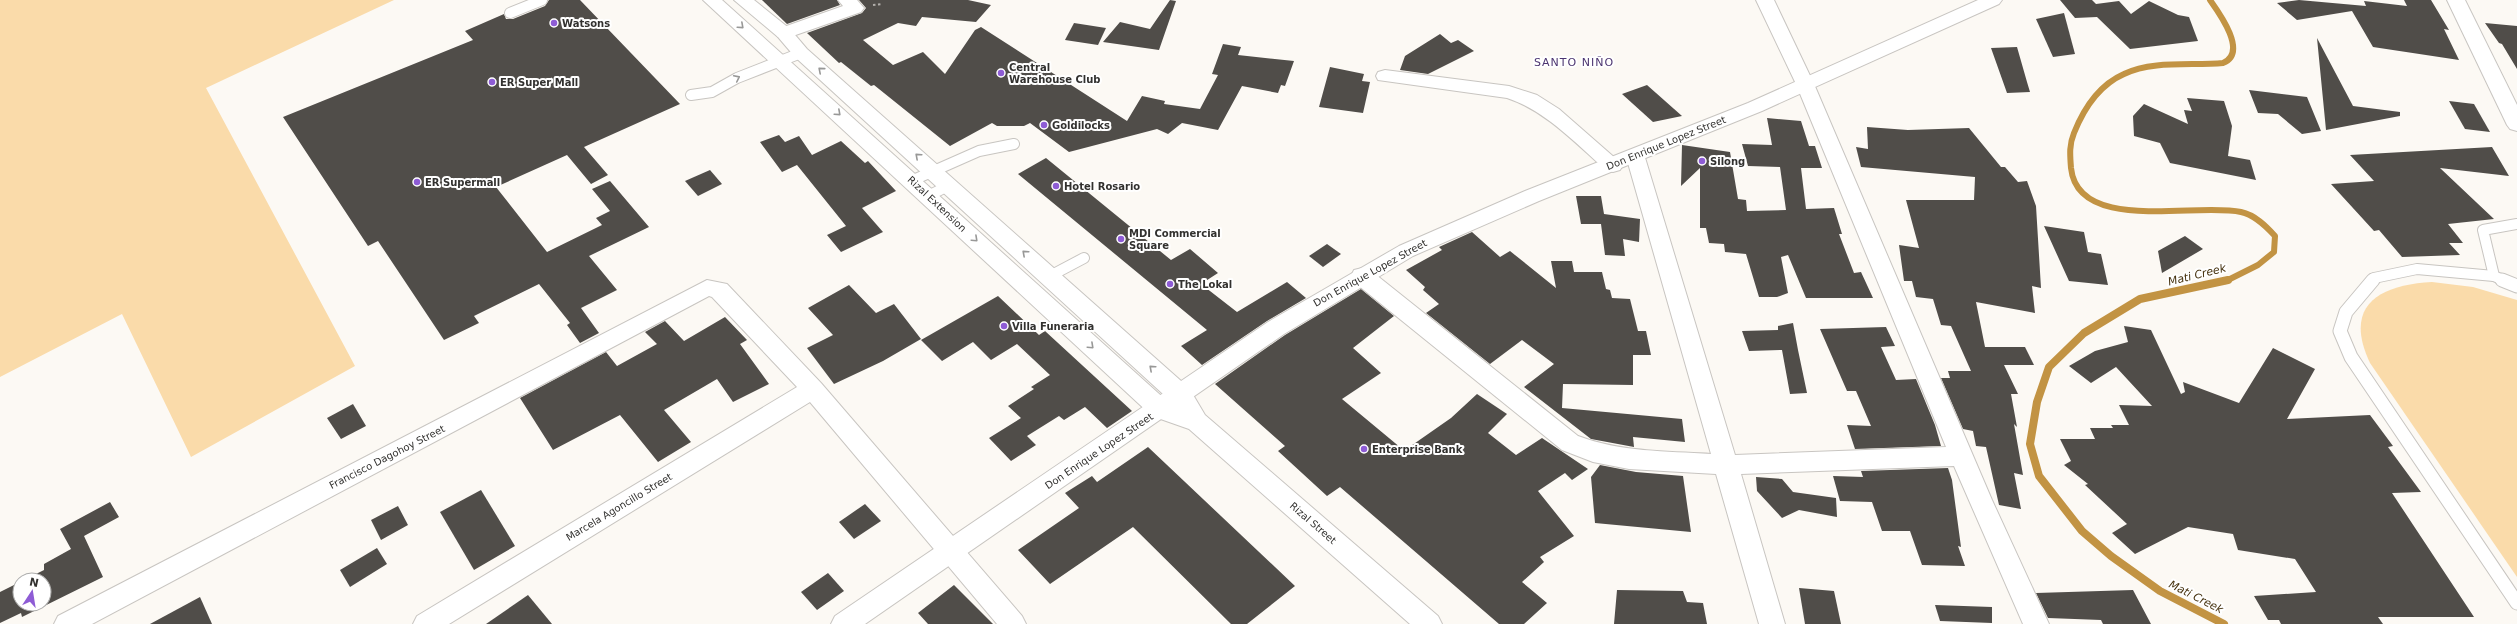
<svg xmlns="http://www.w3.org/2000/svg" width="2517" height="624" font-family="'DejaVu Sans',sans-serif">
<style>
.green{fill:#fadbaa}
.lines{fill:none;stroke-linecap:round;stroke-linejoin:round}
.stream-far1{stroke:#c29343;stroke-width:6}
.stream{stroke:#c29343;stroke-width:8}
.building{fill:#504d49}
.lane-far1-casing{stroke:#c8c5c1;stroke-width:12}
.lane-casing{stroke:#c8c5c1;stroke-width:15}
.street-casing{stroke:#c8c5c1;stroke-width:2}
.secondary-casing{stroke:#c8c5c1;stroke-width:2}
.primary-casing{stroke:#c8c5c1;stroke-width:2}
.path{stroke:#b1aeaa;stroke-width:2;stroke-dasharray:2.5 2.5;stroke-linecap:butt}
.lane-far1{stroke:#fff;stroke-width:10}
.lane{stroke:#fff;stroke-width:13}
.street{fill:#fff;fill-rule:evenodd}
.secondary{fill:#fff;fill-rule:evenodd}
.primary{fill:#fff;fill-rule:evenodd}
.oneway{stroke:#989897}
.poi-dot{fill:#8e5cd5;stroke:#fff;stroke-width:1.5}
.labels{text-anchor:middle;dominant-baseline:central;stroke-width:4;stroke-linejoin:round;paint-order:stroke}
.poi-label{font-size:10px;font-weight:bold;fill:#32312f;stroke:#fff;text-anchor:start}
.street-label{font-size:10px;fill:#32312f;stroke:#fff}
.neighbourhood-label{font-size:11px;letter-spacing:1px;fill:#4b3470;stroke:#fff}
.water-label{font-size:11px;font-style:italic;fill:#46320f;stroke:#fff}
</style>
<rect width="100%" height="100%" fill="#fcf9f4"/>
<!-- green -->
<g class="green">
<path d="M0 0H394L206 88 355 366 191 457 122 314 0 377Z"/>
<path d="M2432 282 2473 287 2517 300V577L2370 363C2343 306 2378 285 2432 282Z"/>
</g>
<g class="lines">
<!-- stream-far1 -->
<path class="stream-far1" d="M2210 0C2220 14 2248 53 2223 63 2192 66 2153 60 2124 74 2099 85 2084 108 2074 133 2069 145 2070 155 2071 168 2078 234 2197 202 2241 212 2255 215 2266 226 2275 236L2274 252 2258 265 2226 281"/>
<!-- stream -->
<path class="stream" d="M2224 624 2160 591 2111 556 2082 531 2039 476 2030 444 2037 402 2049 367 2084 333 2140 299 2228 280"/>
</g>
<!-- building -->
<g class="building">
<path d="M549 0H580L680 104 584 147 608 175 591 184 567 155 496 187 547 252 602 225 596 218 610 211 592 189 610 181 649 227 589 256 617 290 581 308 599 333 580 343 567 325 570 323 539 284 474 316 479 323 444 340 378 241 368 246 283 117 473 40 465 31 504 14 506 19H513L545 6Z"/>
<path d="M762 0H837L840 5 787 24Z"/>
<path d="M859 0H968L991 5 976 22 922 17 916 26 898 23 863 40 893 65 923 52 945 74 975 30 981 27 1127 121 1142 96 1165 101 1164 104 1200 109 1218 75 1212 74 1223 44 1241 47 1238 55 1294 61 1285 86 1281 85 1278 93 1242 86 1218 130 1182 123 1168 134 1157 129 1069 152 1030 123 1024 126H997L992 123 950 146 874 85 871 86 841 62 839 63 807 33 862 13 866 8Z"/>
<path d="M1170 0 1176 1 1159 50 1103 42 1120 22 1150 29Z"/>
<path d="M2060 0H2092L2096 4 2119 1 2131 14 2149 1 2178 15 2189 17 2198 41 2130 49 2097 17 2075 18Z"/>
<path d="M2299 0 2366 6 2364 1 2407 6 2404 0H2431L2449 30 2444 29 2459 60 2373 47 2352 11 2297 20 2277 3Z"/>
<path d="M2064 13 2075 54 2053 57 2036 19Z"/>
<path d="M1074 23 1106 28 1098 45 1065 40Z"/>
<path d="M2485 23 2517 26V69L2502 44 2499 43Z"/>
<path d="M1440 34 1451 43 1458 40 1474 51 1428 74 1400 70 1405 56Z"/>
<path d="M2317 38 2353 106 2400 112V116L2326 130Z"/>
<path d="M2017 47 2027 82 2030 92 2007 93 1991 48Z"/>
<path d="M1330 67 1364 74 1362 81 1370 82 1363 113 1319 107Z"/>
<path d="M1647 85 1682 116 1653 122 1622 94Z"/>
<path d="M2249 90 2307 97 2321 131 2302 134 2278 114 2258 113Z"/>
<path d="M2187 98 2224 101 2232 126 2228 156 2250 160 2256 180 2170 163 2160 143 2134 136 2133 116 2144 104 2188 124 2184 110 2192 111Z"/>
<path d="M2449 101 2474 104 2490 132 2465 129Z"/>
<path d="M1767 118 1801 121 1809 146H1815L1822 168H1801L1806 209 1834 208 1842 234H1839L1854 273 1861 272 1873 298H1806L1788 255 1781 257 1788 293 1777 297H1759L1746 254 1725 252 1724 244 1709 243 1706 228H1700V168L1681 186 1682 145 1730 152 1738 199 1746 200 1747 211 1786 210 1780 167 1748 166 1742 144 1772 145Z"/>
<path d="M1867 127 1908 130 1969 128 2001 167H2005L2018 182 2027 181 2036 206 2041 288 2032 286 2035 313 1976 302 1985 347H2025L2034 365H2004L2018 394H2011L2017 427 2014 424 2023 475 2014 473 2021 509 1999 505 1986 447 1976 446 1973 431 1963 429 1941 378H1950L1948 371H1971L1951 326 1941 325 1933 299 1916 297 1912 281H1904L1899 245 1919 248 1906 200H1974L1975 177 1861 167 1856 147 1868 149Z"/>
<path d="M779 135 785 142 799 136 812 155 841 141 865 163 868 161 896 191 862 208 883 232 841 252 827 235 846 226 797 165 782 172 760 142Z"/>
<path d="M2492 147 2509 176 2440 168 2494 219 2448 224 2463 243H2449L2460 255 2402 257 2379 230 2374 231 2331 184 2374 181 2350 155Z"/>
<path d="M1046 158 1171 260 1190 249 1218 273 1201 284 1237 312 1287 282 1306 298 1267 321 1202 365 1181 346 1207 330 1018 174Z"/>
<path d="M710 170 722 184 698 196 685 181Z"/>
<path d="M1576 196H1601L1604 214 1640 219 1639 242 1623 239 1625 256 1605 255 1601 224H1581Z"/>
<path d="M2044 226 2084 232 2088 252 2101 254 2108 285 2069 281Z"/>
<path d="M1472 232 1500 257 1510 251 1556 288 1551 261H1572L1574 272H1602L1606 289 1610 290 1612 298 1630 299 1638 331H1646L1651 355H1633V385L1563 384 1562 408 1682 419 1685 442 1633 437 1634 447 1591 439 1524 387 1554 364 1522 340 1490 364 1426 313 1439 304 1423 290 1425 287 1406 270 1442 250 1439 247Z"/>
<path d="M2185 236 2203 249 2162 273 2158 251Z"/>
<path d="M1327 244 1341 254 1323 267 1309 256Z"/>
<path d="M849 285 876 313 894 304 921 339 883 361 834 384 807 348 833 335 808 308Z"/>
<path d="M1361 289 1394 316 1353 348 1381 373 1342 399 1401 448 1405 445 1408 448 1451 418 1477 394 1507 414 1488 433 1516 455 1542 438 1588 469 1572 480 1565 473 1538 491 1574 536 1540 557 1544 562 1522 582 1547 603 1524 624H1499L1340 487 1327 496 1278 451 1285 446 1215 384 1285 335Z"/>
<path d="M998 296 1039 335 1045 331 1132 411 1107 428 1085 407 1064 420 1059 416 1027 436 1036 445 1011 461 989 438 1021 418 1008 406 1034 389 1031 387 1050 375 1017 344 991 360 973 342 942 361 921 340Z"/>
<path d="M725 317 747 340 740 344 769 384 733 402 717 379 664 410 691 442 658 462 620 415 553 450 520 398 606 352 617 366 657 344 645 332 665 321 684 341Z"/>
<path d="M1793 323 1798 350 1807 393 1790 394 1782 350 1749 351 1742 331 1778 330V326Z"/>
<path d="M2124 326 2151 330 2181 394 2185 392 2183 382 2239 403 2273 348 2315 369 2287 419 2370 415 2393 446 2388 447 2421 492 2392 493 2474 617H2378L2383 624H2281L2279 620H2268L2254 596 2316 592 2295 559 2238 550 2233 534 2188 527 2135 554 2112 533 2127 524 2085 485 2088 484 2064 465 2071 461 2060 439H2095L2090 428H2113L2111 425H2129L2119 405 2152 406 2116 367 2091 383 2069 366 2095 351 2128 342Z"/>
<path d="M1886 327 1895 346 1881 347 1896 380 1916 379 1935 425 1941 446 1855 449 1847 425 1871 426 1856 391H1847L1820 329Z"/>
<path d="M353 404 366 426 341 439 327 418Z"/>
<path d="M1148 447 1295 586 1247 624H1231L1133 527 1050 584 1018 550 1079 508 1065 493 1092 476 1097 482Z"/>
<path d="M1600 465 1636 472 1683 476 1691 532 1595 523 1591 477Z"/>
<path d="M1948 468 1952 480 1961 547 1958 546 1965 566 1922 565 1910 531H1882L1872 502 1840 501 1833 476 1863 477 1861 471Z"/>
<path d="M1756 477 1782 479 1793 492 1836 498 1837 517 1799 510 1782 518 1757 491Z"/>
<path d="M481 490 515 546 474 570 440 512Z"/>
<path d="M110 502 119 517 84 536 103 577 22 617 21 613 0 623V592L20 582V604H44V580H24L44 570V564L71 549 60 529Z"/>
<path d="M865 504 881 521 854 539 839 522Z"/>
<path d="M398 506 408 525 381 540 371 520Z"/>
<path d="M377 548 387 564 350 587 340 570Z"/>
<path d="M828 573 844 591 817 610 801 592Z"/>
<path d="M954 585 993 624H928L918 613Z"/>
<path d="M1799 588 1834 591 1841 624H1805Z"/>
<path d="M1617 590 1683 591 1687 602 1703 603 1707 624H1614Z"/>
<path d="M2133 590 2151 624H2103L2101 620 2048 618 2036 593Z"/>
<path d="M528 595 552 624H486Z"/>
<path d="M200 597 212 624H150Z"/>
<path d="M1935 605 1992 607V623L1940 621Z"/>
</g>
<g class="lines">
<!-- lane-far1 casing -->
<g class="lane-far1-casing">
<g id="lane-far1">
<path d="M510 13 542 0"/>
<path d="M691 95 712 92 737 78 801 53"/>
<path d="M911 181 979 151 1014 144"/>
<path d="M928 196 950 185"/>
<path d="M1050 276 1084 258"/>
<path d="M2372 281 2374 278 2417 269 2494 276"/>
<path d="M2505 281 2494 276 2483 230 2517 224"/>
</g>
</g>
<!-- lane casing -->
<g class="lane-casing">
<g id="lane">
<path d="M2373 280 2346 312 2340 331 2351 357 2517 603"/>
<path d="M2502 280 2517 286"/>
</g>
</g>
<!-- street casing -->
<g class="street-casing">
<g id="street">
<path d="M838 0H857L864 8 861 12 790 37H778L775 33 778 29 843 6Z"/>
<path d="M1756 0H1774L1814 84 1992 500 2049 624H2023L1954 466 1741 474 1785 624H1759L1716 474 1629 469 1593 462 1562 450 1354 282 1351 276 1354 270 1362 268 1370 270 1578 436C1620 452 1666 451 1711 454L1626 156 1629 151 1636 149 1643 151 1735 455 1946 447 1796 84Z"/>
<path d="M2447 0H2465L2517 105V131L2510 129 2507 125Z"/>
<path d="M1385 70 1509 86 1537 95 1559 109 1623 165 1620 170 1613 172 1606 170C1575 143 1546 111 1507 98L1378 80 1376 76 1378 72Z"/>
<path d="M707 280 727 284 821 383 1022 616 1026 624H997L810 402 449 624H413L417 616 797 387 712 297 709 296 92 624H54L58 616Z"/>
</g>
</g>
<!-- secondary casing -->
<g class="secondary-casing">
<path id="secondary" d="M1978 0H2002L1999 4 1762 111 1539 201 1413 256 1284 334 865 624H831L835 616 1268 322 1399 246 1525 191 1748 103Z"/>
</g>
<!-- primary casing -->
<g class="primary-casing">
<path id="primary" d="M703 0H722L1168 402 1175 405 795 57 778 37 734 0H754L790 29 807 49 1189 388 1205 415 1438 616 1442 624H1410L1189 429 1152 416Z"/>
</g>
<!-- path -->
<path class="path" d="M873 5 882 4"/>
<!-- lane-far1 -->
<use href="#lane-far1" class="lane-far1"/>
<!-- lane -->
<use href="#lane" class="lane"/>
<!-- street -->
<use href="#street" class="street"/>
<!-- secondary -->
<use href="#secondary" class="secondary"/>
<!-- primary -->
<use href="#primary" class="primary"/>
</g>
<!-- one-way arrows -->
<defs><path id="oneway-chevron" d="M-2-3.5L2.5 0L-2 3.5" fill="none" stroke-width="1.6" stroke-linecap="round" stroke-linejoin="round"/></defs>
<g class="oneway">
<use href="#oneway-chevron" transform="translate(741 26) rotate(42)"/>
<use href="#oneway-chevron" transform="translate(821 70) rotate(-139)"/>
<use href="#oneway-chevron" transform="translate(737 78) rotate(-26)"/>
<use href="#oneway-chevron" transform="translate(838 113) rotate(42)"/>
<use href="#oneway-chevron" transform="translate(918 156) rotate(-138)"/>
<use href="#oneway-chevron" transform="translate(975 239) rotate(43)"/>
<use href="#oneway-chevron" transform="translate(1025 253) rotate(-138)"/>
<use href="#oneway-chevron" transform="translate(1091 346) rotate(43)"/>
<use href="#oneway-chevron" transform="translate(1152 368) rotate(-138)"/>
</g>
<!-- markers -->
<g class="poi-dot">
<circle cx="554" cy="23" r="4"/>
<circle cx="1001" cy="73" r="4"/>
<circle cx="492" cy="82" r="4"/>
<circle cx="1044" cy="125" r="4"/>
<circle cx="1702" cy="161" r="4"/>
<circle cx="417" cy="182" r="4"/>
<circle cx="1056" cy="186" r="4"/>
<circle cx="1121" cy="239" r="4"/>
<circle cx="1170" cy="284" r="4"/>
<circle cx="1004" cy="326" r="4"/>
<circle cx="1364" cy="449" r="4"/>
</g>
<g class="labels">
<!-- poi labels -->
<g class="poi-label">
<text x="562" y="23">Watsons</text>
<text x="1009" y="67">Central<tspan x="1009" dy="12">Warehouse Club</tspan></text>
<text x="500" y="82">ER Super Mall</text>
<text x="1052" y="125">Goldilocks</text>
<text x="1710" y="161">Silong</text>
<text x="425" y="182">ER Supermall</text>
<text x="1064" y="186">Hotel Rosario</text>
<text x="1129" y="233">MDI Commercial<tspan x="1129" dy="12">Square</tspan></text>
<text x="1178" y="284">The Lokal</text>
<text x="1012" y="326">Villa Funeraria</text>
<text x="1372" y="449">Enterprise Bank</text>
</g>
<!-- street labels -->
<g class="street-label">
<text transform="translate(1666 143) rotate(-22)">Don Enrique Lopez Street</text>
<text transform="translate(937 204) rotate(43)">Rizal Extension</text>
<text transform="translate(1370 273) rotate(-29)">Don Enrique Lopez Street</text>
<text transform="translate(1099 451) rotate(-34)">Don Enrique Lopez Street</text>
<text transform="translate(387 457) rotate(-27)">Francisco Dagohoy Street</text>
<text transform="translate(619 507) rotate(-31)">Marcela Agoncillo Street</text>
<text transform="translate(1313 523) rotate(41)">Rizal Street</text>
</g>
<!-- neighbourhood labels -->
<g class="neighbourhood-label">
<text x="1574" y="62">SANTO NIÑO</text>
</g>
<!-- water labels -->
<g class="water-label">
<text transform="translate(2197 275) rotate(-14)">Mati Creek</text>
<text transform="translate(2196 597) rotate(27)">Mati Creek</text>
</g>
</g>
<!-- north arrow -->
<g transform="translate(32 592) rotate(12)"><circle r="19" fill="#ffffff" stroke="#adadac"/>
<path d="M0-3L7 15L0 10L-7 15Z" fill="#8e5cd5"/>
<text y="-6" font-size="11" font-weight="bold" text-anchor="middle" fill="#32312f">N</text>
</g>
</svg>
